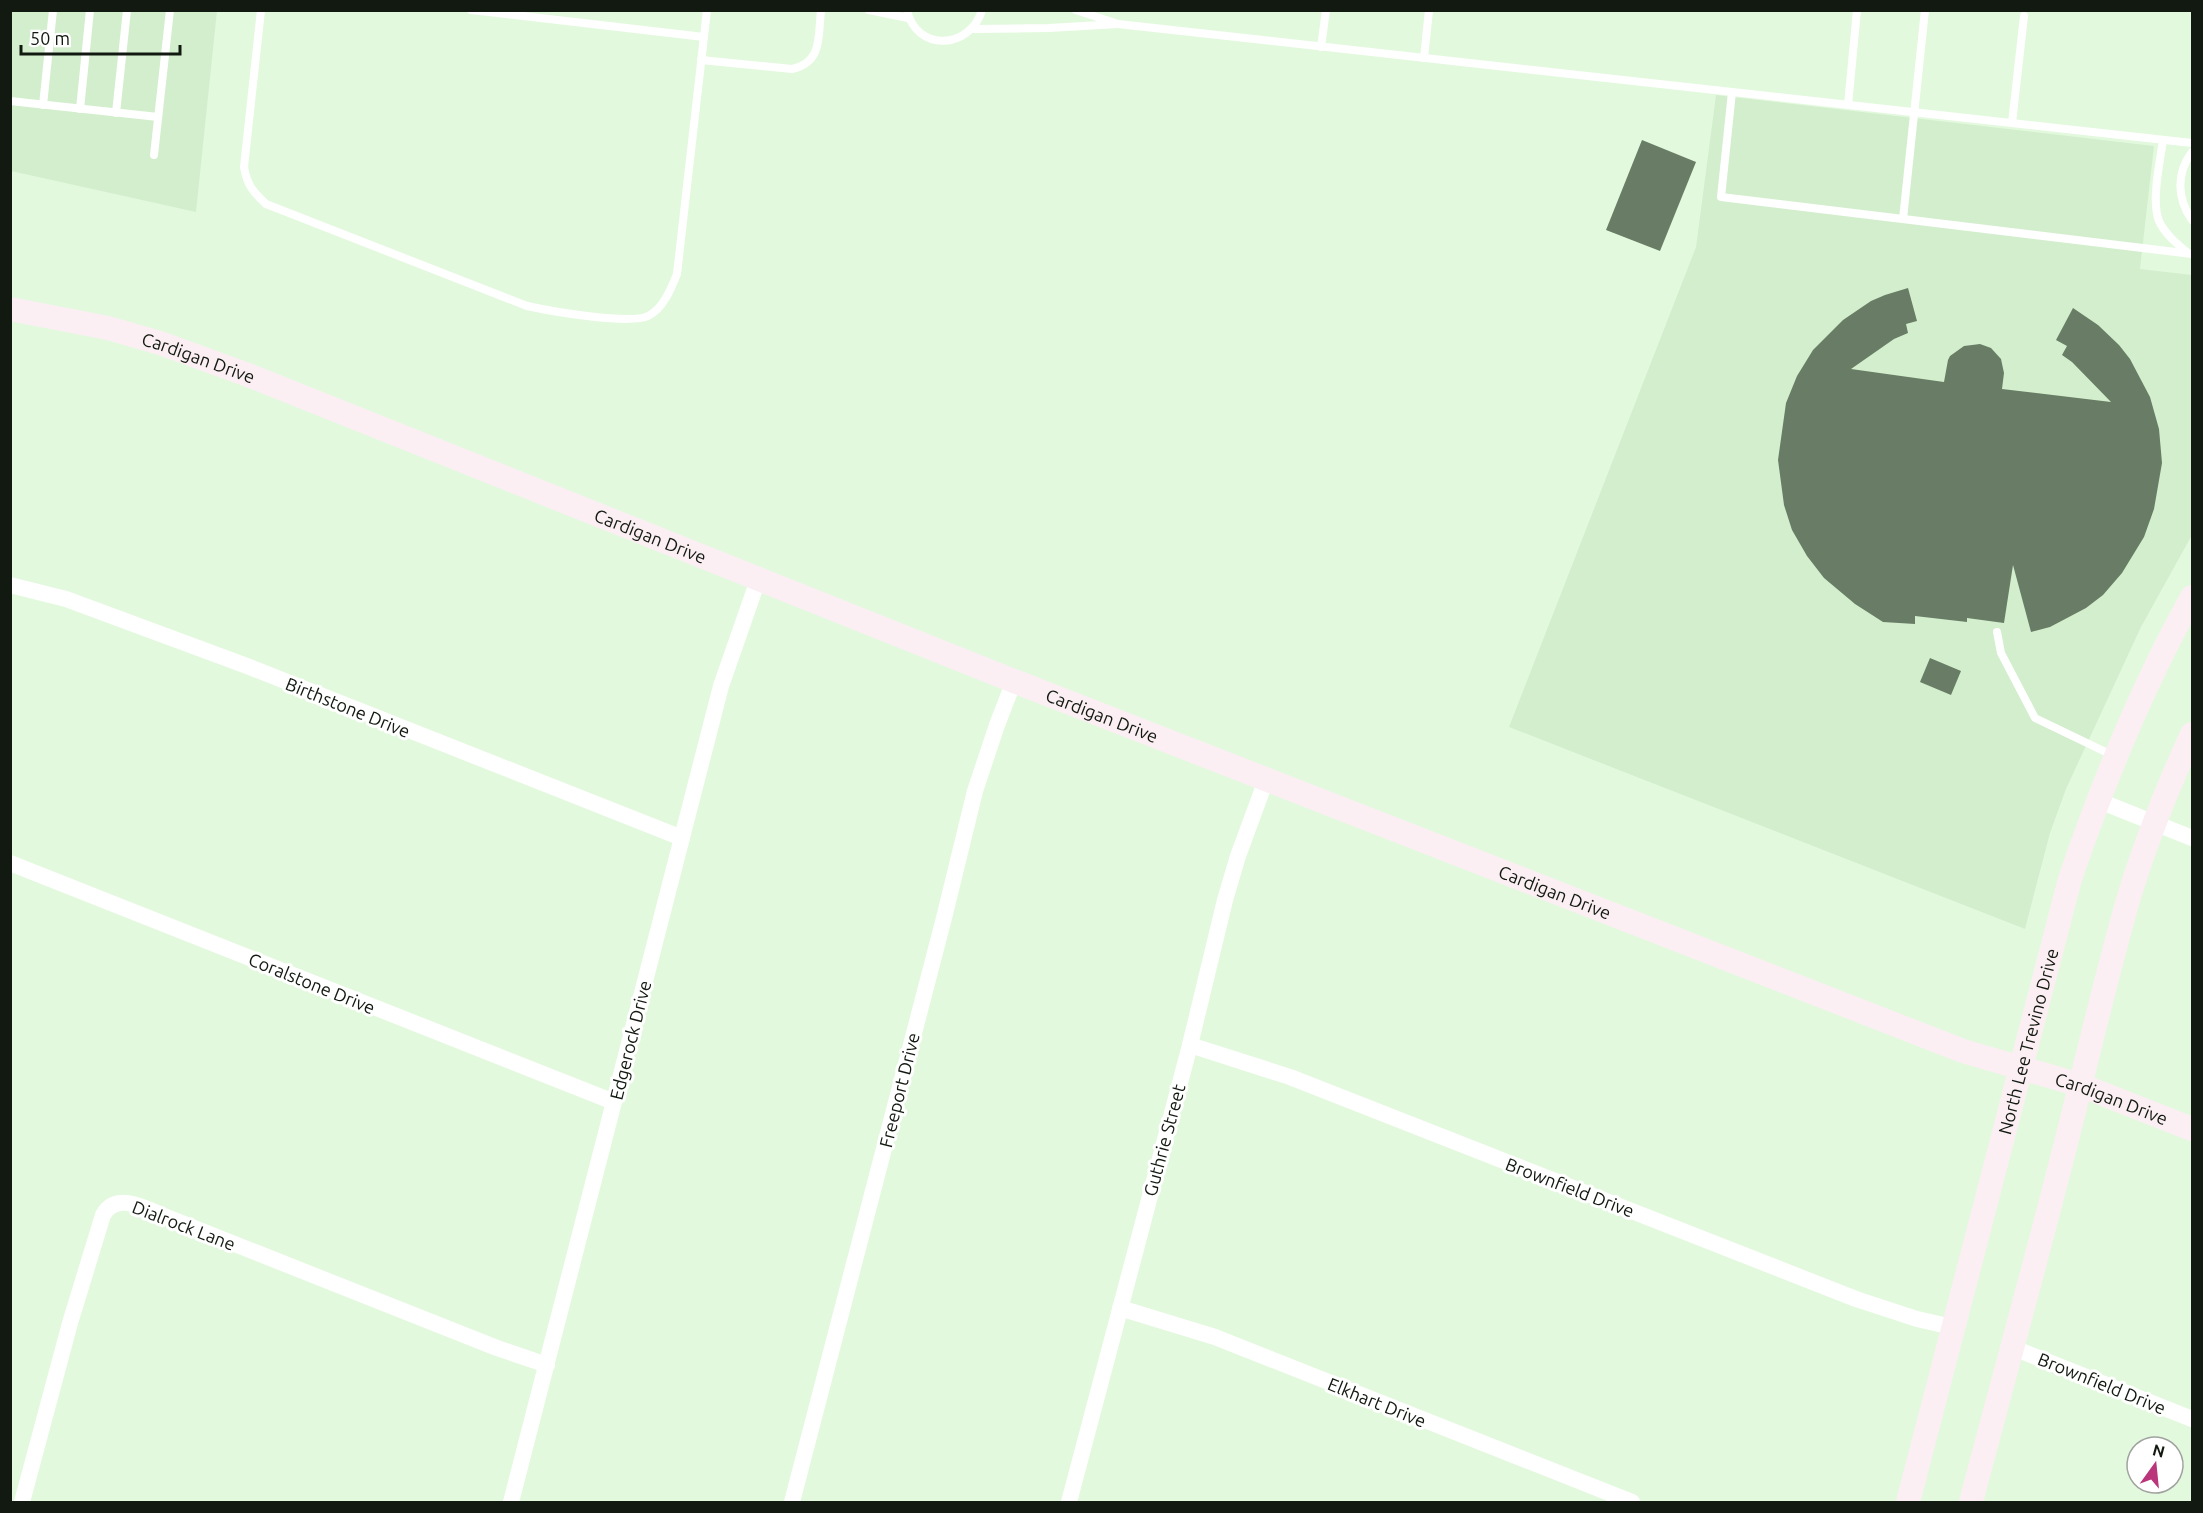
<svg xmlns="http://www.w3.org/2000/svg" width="2203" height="1513" font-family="Ubuntu,sans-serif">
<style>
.built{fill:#d3eecd}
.building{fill:#697c65}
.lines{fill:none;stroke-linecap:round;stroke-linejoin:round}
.lane{stroke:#fff;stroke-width:8}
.street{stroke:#fff;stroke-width:16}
.secondary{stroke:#fbeff4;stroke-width:24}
.labels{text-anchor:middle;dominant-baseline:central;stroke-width:6;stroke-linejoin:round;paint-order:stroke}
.street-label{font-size:18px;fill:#121910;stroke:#fff}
</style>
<rect width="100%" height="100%" fill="#e3f9de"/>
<!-- built -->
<g class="built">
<path d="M11 11H217L196 212 11 171Z"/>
<path d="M1716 95 2154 146 2140 269 2192 275V535L2141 627 2066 789 2050 833 2025 929 1509 727 1696 247Z"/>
</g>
<!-- building -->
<g class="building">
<path d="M1642 140 1696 162 1660 251 1606 230Z"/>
<path d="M1908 288 1917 321 1906 324 1908 333 1894 339 1851 369 1944 382 1948 360 1950 356 1964 346 1980 344 1991 348 2001 359 2004 373 2002 389 2111 402 2072 362 2062 355 2067 346 2056 340 2073 308 2098 325 2119 345 2130 359 2150 397 2159 429 2162 463 2154 509 2144 537 2122 573 2103 595 2086 608 2050 627 2031 632 2013 565 2004 623 1967 618V622L1915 616V624L1883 622 1855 604 1824 578 1807 556 1792 530 1784 505 1778 460 1786 403 1797 376 1813 350 1843 320 1871 301 1885 295Z"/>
<path d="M1930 658 1961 671 1951 695 1920 682Z"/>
</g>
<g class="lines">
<!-- lane -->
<g class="lane">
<path d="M261 10 244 167C247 185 253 192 266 204L527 306C550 311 629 325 648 316 663 309 671 289 677 274L707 10"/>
<path d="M471 10 704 37"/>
<path d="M869 10 908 18"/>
<path d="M907 10C916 52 970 50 982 10"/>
<path d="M1118 24 2192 143"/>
<path d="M972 29 1049 28 1118 24 1076 10"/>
<path d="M1321 47 1326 10"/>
<path d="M1424 58 1429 10"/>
<path d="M701 60 792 69C823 62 818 36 821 10"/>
<path d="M1732 92 1721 197 2192 254"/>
<path d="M10 101 158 117"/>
<path d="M43 105 53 10"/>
<path d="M1848 105 1857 10"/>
<path d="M80 109 90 10"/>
<path d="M116 113 127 10"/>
<path d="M2012 123 2024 16"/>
<path d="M2163 140C2160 162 2151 201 2159 221 2165 234 2177 244 2188 253"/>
<path d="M2192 152C2176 173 2177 199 2192 220"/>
<path d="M154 155 170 10"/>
<path d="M1903 219 1925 10"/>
<path d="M1997 632 2001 653 2035 718 2114 756"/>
</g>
<!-- street -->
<g class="street">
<path d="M10 585 66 599 247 666 682 838"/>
<path d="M2097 800 2192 838"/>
<path d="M10 863 614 1102"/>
<path d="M1190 1045 1290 1077 1856 1299 1917 1319 1952 1327"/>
<path d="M1120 1308 1215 1337 1632 1502"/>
<path d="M2011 1347 2192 1419"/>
<path d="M22 1502 70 1323 103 1215C117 1190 149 1210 169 1218L497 1348 547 1365"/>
<path d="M511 1502 721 686 758 580"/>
<path d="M792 1502 944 918 975 791 997 725 1014 681"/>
<path d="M1069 1502 1190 1045 1225 900 1238 856 1266 780"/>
</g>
<!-- secondary -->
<g class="secondary">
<path id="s1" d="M10 309 108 328 160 343 248 375 1014 681 1963 1051 2080 1085 2192 1129"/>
<path id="s2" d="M1908 1502 2070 879C2103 782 2142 687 2192 597"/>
<path d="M1971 1502C2003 1380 2037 1258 2068 1135 2087 1059 2105 982 2126 907 2143 848 2167 789 2192 734"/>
</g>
</g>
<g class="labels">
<!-- street labels -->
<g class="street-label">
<text stroke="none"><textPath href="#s1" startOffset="195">Cardigan Drive</textPath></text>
<text stroke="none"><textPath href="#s1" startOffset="681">Cardigan Drive</textPath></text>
<text transform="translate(348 707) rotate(22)">Birthstone Drive</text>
<text stroke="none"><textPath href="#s1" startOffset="1167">Cardigan Drive</textPath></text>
<text stroke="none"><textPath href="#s1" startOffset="1653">Cardigan Drive</textPath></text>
<text transform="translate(312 983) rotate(22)">Coralstone Drive</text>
<text transform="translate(630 1040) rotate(-76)">Edgerock Drive</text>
<text stroke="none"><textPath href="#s2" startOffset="476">North Lee Trevino Drive</textPath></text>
<text transform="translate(899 1090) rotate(-76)">Freeport Drive</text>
<text stroke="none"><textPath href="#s1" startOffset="2247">Cardigan Drive</textPath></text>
<text transform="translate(1164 1140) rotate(-75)">Guthrie Street</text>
<text transform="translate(1570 1187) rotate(21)">Brownfield Drive</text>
<text transform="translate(184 1225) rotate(21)">Dialrock Lane</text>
<text transform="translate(2102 1383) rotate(22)">Brownfield Drive</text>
<text transform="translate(1377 1402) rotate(22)">Elkhart Drive</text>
</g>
</g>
<!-- border -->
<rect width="2203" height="1513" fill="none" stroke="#121910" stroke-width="24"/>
<!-- north arrow -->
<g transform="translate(2155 1465) rotate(15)"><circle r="28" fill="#ffffff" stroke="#a0a39f" stroke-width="1.5"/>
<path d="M0-4.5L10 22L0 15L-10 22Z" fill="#ba3579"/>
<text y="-9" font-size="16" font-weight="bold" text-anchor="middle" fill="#121910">N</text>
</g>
<!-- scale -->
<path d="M21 45v9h159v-9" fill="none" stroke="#121910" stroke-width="3"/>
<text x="30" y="45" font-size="18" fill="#121910" stroke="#ffffff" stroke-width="4.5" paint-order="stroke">50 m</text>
</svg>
